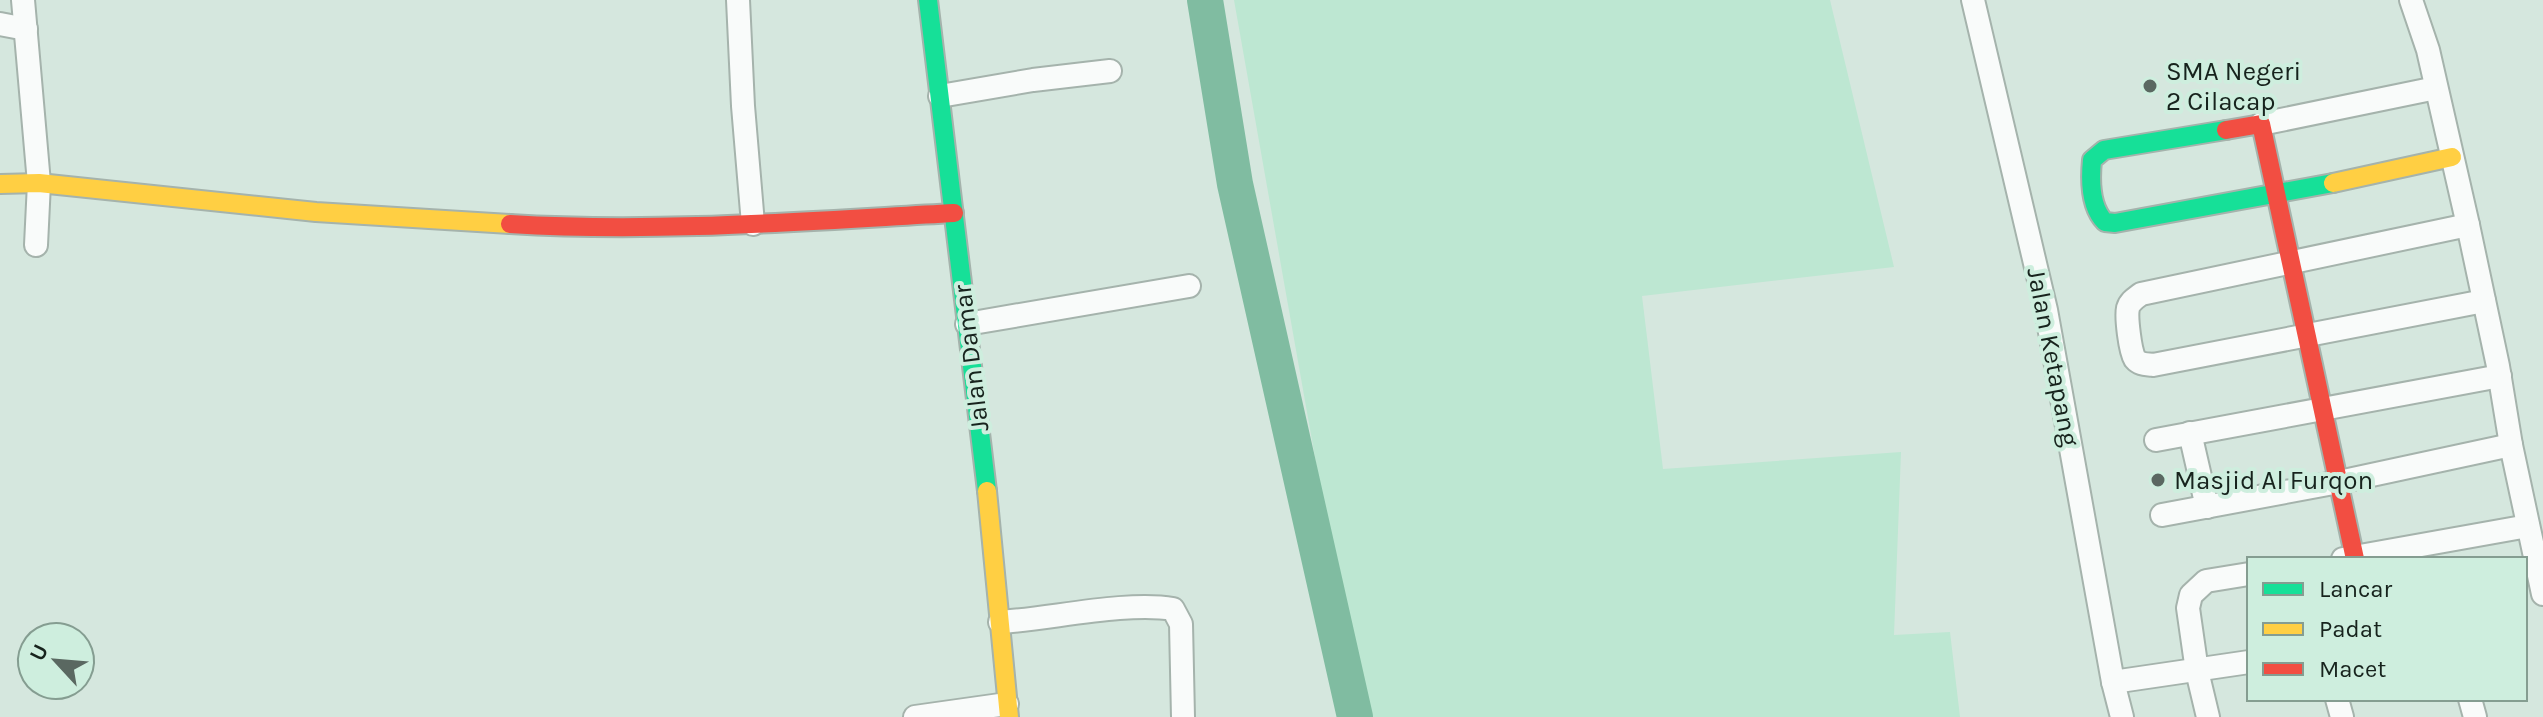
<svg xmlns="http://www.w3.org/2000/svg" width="2543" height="717" font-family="Karla,sans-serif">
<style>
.green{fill:#bde7d2}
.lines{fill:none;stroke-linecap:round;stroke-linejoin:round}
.river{stroke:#80bca1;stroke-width:36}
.street-casing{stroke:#a5b3ac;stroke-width:26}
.fast-casing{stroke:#a5b3ac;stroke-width:22}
.slow-casing{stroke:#a5b3ac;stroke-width:22}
.jam-casing{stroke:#a5b3ac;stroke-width:22}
.street{stroke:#f9fbfa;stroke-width:22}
.fast{stroke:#16e098;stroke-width:18}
.slow{stroke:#ffcf43;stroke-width:18}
.jam{stroke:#f24e42;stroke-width:18}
.poi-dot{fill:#5a6861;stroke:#ceeede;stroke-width:3}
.labels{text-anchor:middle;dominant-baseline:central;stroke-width:8;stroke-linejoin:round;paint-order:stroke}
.poi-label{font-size:26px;fill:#17231d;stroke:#ceeede;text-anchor:start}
.street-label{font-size:26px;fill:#17231d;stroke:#ceeede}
</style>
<rect width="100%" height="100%" fill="#d5e7de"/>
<!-- green -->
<path class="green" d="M1234 0H1830L1894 267 1642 296 1663 469 1901 452 1894 635 1950 632 1960 717H1361Z"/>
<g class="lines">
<!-- river -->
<path class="river" d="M1205 0 1235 184 1355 717"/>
<!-- street casing -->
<g class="street-casing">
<g id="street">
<path d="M23 0 39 183 36 245"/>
<path d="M738 0 743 106 753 224"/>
<path d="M1973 0 2046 310 2113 682 2122 717"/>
<path d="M2411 0 2428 50 2468 225 2498 366 2511 445 2543 594"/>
<path d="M0 24 26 29"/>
<path d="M940 96 1033 80 1110 71"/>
<path d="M2261 124 2436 88"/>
<path d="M2468 225 2141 294C2136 298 2130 301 2128 308 2126 317 2130 351 2135 359 2140 365 2147 364 2153 365L2484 301"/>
<path d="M967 324 1189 286"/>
<path d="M2190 433 2207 507"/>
<path d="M2156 440 2500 376"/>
<path d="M2162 515 2339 482 2511 445"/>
<path d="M2343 559 2528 526"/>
<path d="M1000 622C1050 619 1126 601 1173 609L1181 624 1183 717"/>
<path d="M2113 682 2249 662"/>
<path d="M2337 699 2342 717"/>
<path d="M2470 699 2475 717"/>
<path d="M915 717 1007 704"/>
<path d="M2208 717 2197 671 2188 608 2191 595 2206 581 2249 574"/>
</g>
</g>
<!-- fast casing -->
<g class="fast-casing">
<g id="fast">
<path d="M928 0 987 491"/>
<path d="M2226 130 2104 150 2092 160C2090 180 2090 207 2105 222L2115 223 2333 183"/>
</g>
</g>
<!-- slow casing -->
<g class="slow-casing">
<g id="slow">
<path d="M2333 183 2452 157"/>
<path d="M0 184 39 183 316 212 510 224"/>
<path d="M987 491 1009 717"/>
</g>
</g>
<!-- jam casing -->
<g class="jam-casing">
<g id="jam">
<path d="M2226 130 2261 124 2355 559"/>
<path d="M510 224C657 233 807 221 954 213"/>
</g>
</g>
<!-- street -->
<use href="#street" class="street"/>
<!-- fast -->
<use href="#fast" class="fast"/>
<!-- slow -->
<use href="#slow" class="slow"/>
<!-- jam -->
<use href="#jam" class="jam"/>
</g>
<!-- markers -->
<g class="poi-dot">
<circle cx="2150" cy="86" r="8"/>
<circle cx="2158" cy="480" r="8"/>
</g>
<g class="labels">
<!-- poi labels -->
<g class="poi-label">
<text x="2166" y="71">SMA Negeri<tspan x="2166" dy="30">2 Cilacap</tspan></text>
<text x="2174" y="480">Masjid Al Furqon</text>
</g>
<!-- street labels -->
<g class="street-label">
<text transform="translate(2053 357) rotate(79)">Jalan Ketapang</text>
<text transform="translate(971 358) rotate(-97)">Jalan Damar</text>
</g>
</g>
<!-- legend -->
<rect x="2247" y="557" width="280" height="144" fill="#ceeede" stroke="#859d91" stroke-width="2"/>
<rect x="2263" y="583" width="40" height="12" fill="#16e098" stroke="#859d91" stroke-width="2"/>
<text x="2319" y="597" font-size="24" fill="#17231d">Lancar</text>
<rect x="2263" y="623" width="40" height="12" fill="#ffcf43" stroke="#859d91" stroke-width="2"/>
<text x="2319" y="637" font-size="24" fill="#17231d">Padat</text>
<rect x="2263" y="663" width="40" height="12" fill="#f24e42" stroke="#859d91" stroke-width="2"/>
<text x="2319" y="677" font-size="24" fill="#17231d">Macet</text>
<!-- north arrow -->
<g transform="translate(56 661) rotate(296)"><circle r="38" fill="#ceeede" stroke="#859d91" stroke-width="2"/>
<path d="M0-6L14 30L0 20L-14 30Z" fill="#5a6861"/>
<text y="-12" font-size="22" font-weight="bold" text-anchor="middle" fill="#17231d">U</text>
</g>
</svg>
